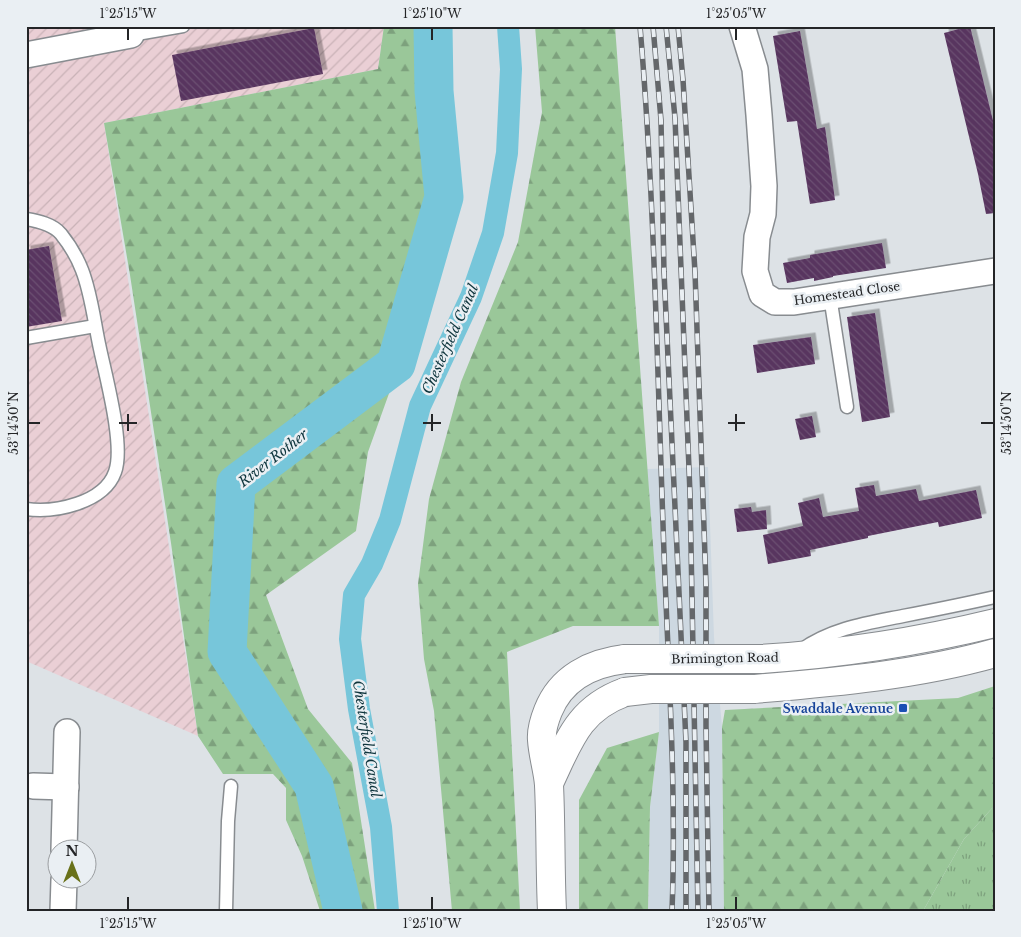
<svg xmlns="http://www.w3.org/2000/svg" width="1021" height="937" font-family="'Libre Baskerville',serif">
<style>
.built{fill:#cdd8e1}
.industrial{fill:url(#industrial-furrows)}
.forest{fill:url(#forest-firs)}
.park{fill:url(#park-tufts)}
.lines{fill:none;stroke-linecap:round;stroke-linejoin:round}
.canal{stroke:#77c6da;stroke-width:22}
.river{stroke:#77c6da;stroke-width:39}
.building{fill:url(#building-back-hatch);filter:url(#shadow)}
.service-casing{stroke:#888c90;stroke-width:15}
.minor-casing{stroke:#888c90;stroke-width:28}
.secondary-casing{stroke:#888c90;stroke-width:30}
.service{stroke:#fff;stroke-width:12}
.minor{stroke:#fff;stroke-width:25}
.secondary{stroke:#fff;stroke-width:28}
.rail-casing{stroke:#64676a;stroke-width:5.5}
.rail{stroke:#eaeff3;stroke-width:4;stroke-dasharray:11;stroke-linecap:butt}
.secondary-bridge-casing{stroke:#888c90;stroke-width:30;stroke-linecap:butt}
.secondary-bridge{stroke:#fff;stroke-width:28}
.ticks{fill:none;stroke:#242527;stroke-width:2}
.transit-dot{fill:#1a4fb4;stroke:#eaeff3;stroke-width:2}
.labels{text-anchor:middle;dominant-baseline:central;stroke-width:5;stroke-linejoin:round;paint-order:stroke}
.street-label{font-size:12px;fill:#242527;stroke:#eaeff3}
.transit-label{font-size:12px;font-weight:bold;fill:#164399;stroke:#eaeff3;text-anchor:end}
.water-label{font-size:14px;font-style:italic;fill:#0e353d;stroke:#eaeff3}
.neatline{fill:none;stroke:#242527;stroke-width:2}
.ticks-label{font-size:12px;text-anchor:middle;fill:#242527}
</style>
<defs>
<pattern id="industrial-furrows" width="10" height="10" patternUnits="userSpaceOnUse" patternTransform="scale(1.25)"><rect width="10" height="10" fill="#eacfd5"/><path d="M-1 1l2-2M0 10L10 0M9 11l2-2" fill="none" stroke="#c9b2b7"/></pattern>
<pattern id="forest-firs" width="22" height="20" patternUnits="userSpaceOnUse" patternTransform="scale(1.25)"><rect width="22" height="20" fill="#9ac799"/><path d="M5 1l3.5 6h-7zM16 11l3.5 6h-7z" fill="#7da17d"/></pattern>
<pattern id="park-tufts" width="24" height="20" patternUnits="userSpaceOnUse" patternTransform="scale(1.25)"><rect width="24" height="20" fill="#9ac799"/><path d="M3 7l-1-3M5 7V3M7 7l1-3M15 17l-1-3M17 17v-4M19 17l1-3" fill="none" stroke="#7da17d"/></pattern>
<pattern id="building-back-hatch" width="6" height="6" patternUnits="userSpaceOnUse" patternTransform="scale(1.25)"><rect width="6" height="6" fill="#58345f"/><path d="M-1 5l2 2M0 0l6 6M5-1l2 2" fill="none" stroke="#6c5072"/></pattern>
<filter id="shadow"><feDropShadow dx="4.5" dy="-4.5" stdDeviation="0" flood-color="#0004"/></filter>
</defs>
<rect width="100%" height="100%" fill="#dde2e6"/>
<!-- built -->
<path class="built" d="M708 467 714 637 722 727 724 911H648L650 807 659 732V626L647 469Z"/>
<!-- industrial -->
<path class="industrial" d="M26 26H384L378 69 104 123 198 736 26 661Z"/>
<!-- forest -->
<g class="forest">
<path d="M384 26H441L443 171 401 360 368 452 356 531 266 595 308 709 352 763 375 911H320L302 856 286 820V788L273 774H223L198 736 171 543 130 275 104 123 378 69Z"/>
<path d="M535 26H615L659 626H573L507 652 520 911H452L434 711 424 659 418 584 429 499 461 382 518 242 542 112Z"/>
<path d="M995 686V805L964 839 923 911H724L722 727 725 710 958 698Z"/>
<path d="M659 732 650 807 648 911H579V800L607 748Z"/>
</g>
<!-- park -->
<path class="park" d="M995 805V911H923L964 839Z"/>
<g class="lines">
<!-- canal -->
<path class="canal" d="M388 911 381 827 359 709 350 639 354 595 372 564 390 520 420 406 471 297 493 233 507 153 511 69 508 26"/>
<!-- river -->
<path class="river" d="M343 911 314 786 227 652 236 484 396 364 444 197 434 91 433 26"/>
</g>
<!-- building -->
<g class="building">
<path d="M970 26 995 129V213L986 214 978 174 944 33Z"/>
<path d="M314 28 323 74 181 101 172 55Z"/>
<path d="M800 31 817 129 825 127 835 200 810 204 797 121 787 122 773 36Z"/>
<path d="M882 243 886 268 833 276V277L814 281V278L787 283 783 263 810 258V255Z"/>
<path d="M49 246 62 321 26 327V250Z"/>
<path d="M875 313 890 417 862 422 847 317Z"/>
<path d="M811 337 815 364 757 373 753 345Z"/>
<path d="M812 416 816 437 800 440 795 419Z"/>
<path d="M874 485 876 496 916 489 919 501 976 490 982 518 939 527 938 522 868 536V538L810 550 811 556 768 564 763 535 803 526 798 503 819 498 823 517 859 511 855 488Z"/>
<path d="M751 507 752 512 766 510 767 529 737 532 734 509Z"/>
</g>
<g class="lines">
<!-- service casing -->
<g class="service-casing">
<g id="service">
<path d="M130 31 131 35 183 26"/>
<path d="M26 219C38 221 53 224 61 234 69 244 77 257 82 270 91 293 94 320 99 344 105 374 125 445 115 472 104 503 55 513 26 509"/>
<path d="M830 296 847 407"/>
<path d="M26 338 95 326"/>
<path d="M801 650C832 628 868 623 903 616 934 610 964 604 995 597"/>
<path d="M226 911 228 821 231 786"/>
</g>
</g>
<!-- minor casing -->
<g class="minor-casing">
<g id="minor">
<path d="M742 26 755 69 759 115 764 186 763 214 757 237 755 271 762 294 775 302H794L995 271"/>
<path d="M26 55 131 35"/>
<path d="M33 786 66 787"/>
<path d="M64 850 67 732"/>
<path d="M63 911 64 880"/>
</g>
</g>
<!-- secondary casing -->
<g class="secondary-casing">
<g id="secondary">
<path d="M760 659C839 654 917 642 995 623"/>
<path d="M754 689C835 682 917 675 995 653"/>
<path d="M549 783C569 741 578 709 625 692"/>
<path d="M552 911C550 869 551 827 549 785 548 770 543 756 542 740 541 730 544 721 548 711 561 678 591 663 625 659"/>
</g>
</g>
<!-- service -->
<use href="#service" class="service"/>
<!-- minor -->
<use href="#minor" class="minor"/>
<!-- secondary -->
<use href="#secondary" class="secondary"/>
<!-- rail casing -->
<g class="rail-casing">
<g id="rail">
<path d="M640 26C654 192 657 358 663 524 667 653 677 782 672 911"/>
<path d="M653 26 661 120 664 272 686 742V911"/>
<path d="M666 26 675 118 690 494 698 911"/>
<path d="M678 26 683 80 695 272 706 585V726L709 911"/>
</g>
</g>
<!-- rail -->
<use href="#rail" class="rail"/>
<!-- secondary-bridge casing -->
<g class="secondary-bridge-casing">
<g id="secondary-bridge">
<path d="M625 659H760"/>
<path d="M625 692 651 689H754"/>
</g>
</g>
<!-- secondary-bridge -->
<use href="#secondary-bridge" class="secondary-bridge"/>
</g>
<!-- ticks -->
<path class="ticks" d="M128 28V40M432 28V40M736 28V40M128 414V431M432 414V431M736 414V431M28 423H40M119 423H137M423 423H441M728 423H745M981 423H994M128 897V910M432 897V910M736 897V910"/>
<!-- markers -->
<rect class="transit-dot" x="898" y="703" width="10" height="10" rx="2.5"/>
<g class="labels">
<!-- street labels -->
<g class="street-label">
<text transform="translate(847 293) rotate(-8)">Homestead Close</text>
<text transform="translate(725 658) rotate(-1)">Brimington Road</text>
</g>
<!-- transit labels -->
<g class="transit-label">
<text x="893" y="708">Swaddale Avenue</text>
</g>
<!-- water labels -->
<g class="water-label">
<text transform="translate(450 339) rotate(-66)">Chesterfield Canal</text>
<text transform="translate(273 458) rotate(-38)">River Rother</text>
<text transform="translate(367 739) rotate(81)">Chesterfield Canal</text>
</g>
</g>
<!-- border -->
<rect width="1021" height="937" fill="none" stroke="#eaeff3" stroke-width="55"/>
<!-- north arrow -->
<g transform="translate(72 864)"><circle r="24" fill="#eaeff3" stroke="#9b9ea1"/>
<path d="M0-4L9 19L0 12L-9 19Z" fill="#697119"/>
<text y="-8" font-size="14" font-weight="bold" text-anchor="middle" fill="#242527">N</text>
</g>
<rect x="28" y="28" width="966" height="882" class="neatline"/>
<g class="ticks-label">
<text x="128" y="18">1°25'15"W</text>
<text x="432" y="18">1°25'10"W</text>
<text x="736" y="18">1°25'05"W</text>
<text transform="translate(14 423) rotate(-90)" y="4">53°14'50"N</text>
<text transform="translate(1007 423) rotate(-90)" y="4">53°14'50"N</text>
<text x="128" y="928">1°25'15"W</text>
<text x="432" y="928">1°25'10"W</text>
<text x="736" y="928">1°25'05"W</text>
</g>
</svg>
